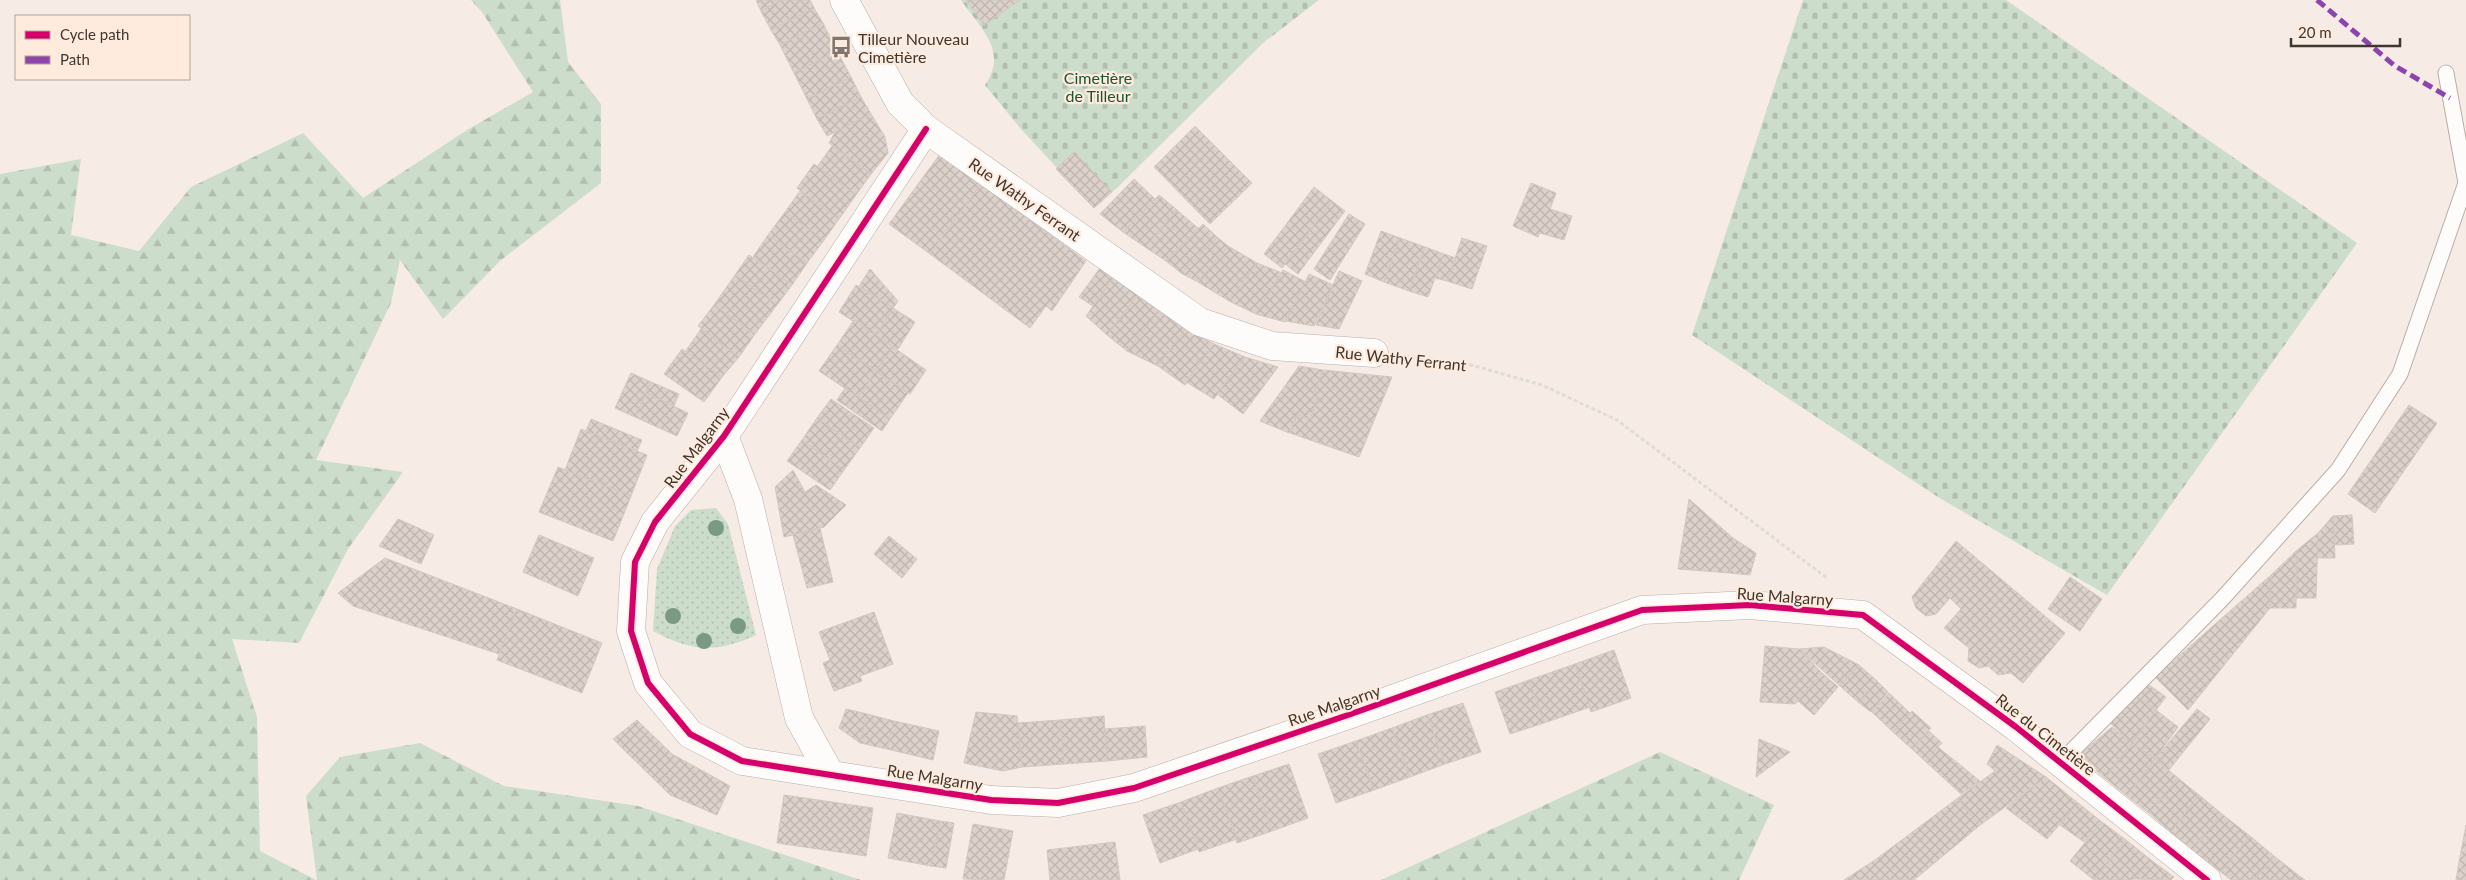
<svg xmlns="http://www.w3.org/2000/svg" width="2466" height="880" font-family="Lato,sans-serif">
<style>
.grass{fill:url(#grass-dots)}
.forest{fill:url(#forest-firs)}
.cemetery{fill:url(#cemetery-stones)}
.building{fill:url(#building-cross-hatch);stroke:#d2c8c3}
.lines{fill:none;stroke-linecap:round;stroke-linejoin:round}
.service-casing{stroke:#b7aea8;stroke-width:17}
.minor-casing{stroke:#b7aea8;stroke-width:29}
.path{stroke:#dedbd8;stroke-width:3;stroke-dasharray:4 2.5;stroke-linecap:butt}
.service{stroke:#fefcfb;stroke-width:15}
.minor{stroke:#fefcfb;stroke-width:28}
.quiet{stroke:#8e44ad;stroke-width:5;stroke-dasharray:10 5;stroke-linecap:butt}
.cycleway-casing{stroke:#feebdd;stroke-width:9}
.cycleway{stroke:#d6006c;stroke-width:6}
.tree{fill:#7b9a84}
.labels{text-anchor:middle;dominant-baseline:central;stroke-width:4.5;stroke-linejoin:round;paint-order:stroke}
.poi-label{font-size:16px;fill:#3f362f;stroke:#feebdd;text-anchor:start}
.park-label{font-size:16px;fill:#175735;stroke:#feebdd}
.street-label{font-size:16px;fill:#3f362f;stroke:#feebdd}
</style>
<defs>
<pattern id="grass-dots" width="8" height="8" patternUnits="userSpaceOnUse" patternTransform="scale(1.25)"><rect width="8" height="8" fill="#cdddcc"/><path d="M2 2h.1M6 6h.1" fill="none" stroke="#b1beb0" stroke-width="1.8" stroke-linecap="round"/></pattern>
<pattern id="forest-firs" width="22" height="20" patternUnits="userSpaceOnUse" patternTransform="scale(1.25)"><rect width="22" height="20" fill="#cdddcc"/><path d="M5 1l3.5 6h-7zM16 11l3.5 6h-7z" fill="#b1beb0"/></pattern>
<pattern id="cemetery-stones" width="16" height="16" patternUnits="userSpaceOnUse" patternTransform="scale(1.25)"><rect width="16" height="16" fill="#cdddcc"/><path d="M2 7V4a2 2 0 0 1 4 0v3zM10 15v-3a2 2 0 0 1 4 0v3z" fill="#b1beb0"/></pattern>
<pattern id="building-cross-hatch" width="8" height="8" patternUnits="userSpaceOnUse" patternTransform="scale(1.25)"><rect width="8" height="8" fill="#ddd2cb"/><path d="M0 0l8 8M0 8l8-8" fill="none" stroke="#bfb5af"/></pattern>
</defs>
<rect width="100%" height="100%" fill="#f6ece5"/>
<!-- grass -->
<path class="grass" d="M716 508 728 524 756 635C716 654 690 651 653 631L657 569 675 526 691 510Z"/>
<!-- forest -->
<g class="forest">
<path d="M471 0H560L568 62 601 104V183L500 261 443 319 400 260 391 303 316 460 403 472 348 549 299 643 232 639 257 717 260 851 316 880H0V174L81 159 71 235 139 251 191 187 303 133 363 198 467 130 533 92 482 12Z"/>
<path d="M420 743 504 786 638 806 861 880H317L306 796 340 757Z"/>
<path d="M1660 752 1774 805 1739 880H1381Z"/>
</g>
<!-- cemetery -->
<g class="cemetery">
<path d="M961 0H1319L1263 43 1118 187 1094 208 1020 128 985 85C1009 51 980 28 961 0Z"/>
<path d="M1803 0H2006L2357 243 2107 595 1941 499 1692 335Z"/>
</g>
<!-- building -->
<g class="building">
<path d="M756 0H782L761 11Z"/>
<path d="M782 0H810L814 8 771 30 761 11Z"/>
<path d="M966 0H1020L984 25Z"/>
<path d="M814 8 823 23 780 45 771 30Z"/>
<path d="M823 23 837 51 794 73 780 45Z"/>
<path d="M837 51 851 77 807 99 794 73Z"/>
<path d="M851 77 861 97 817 119 807 99Z"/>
<path d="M861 97 871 114 827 136 817 119Z"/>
<path d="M871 114 885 137 888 153 871 174 829 143 835 132Z"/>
<path d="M1195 126 1252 183 1210 224 1154 167Z"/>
<path d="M832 146 871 174 856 195 817 167Z"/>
<path d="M1074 152 1112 192 1094 208 1056 169Z"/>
<path d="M940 154 981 184 930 254 889 224Z"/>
<path d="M814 164 856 195 839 219 797 188Z"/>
<path d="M1134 179 1155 199 1123 232 1100 214Z"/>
<path d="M1531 183 1556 193 1550 209 1572 216 1564 240 1540 233 1538 237 1513 226Z"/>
<path d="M981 184 1086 261 1052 311 1046 306 1030 328 930 254Z"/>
<path d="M1314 187 1332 201 1282 268 1264 254Z"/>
<path d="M800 191 839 219 824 240 785 212Z"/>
<path d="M1159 195 1177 210 1145 247 1123 232Z"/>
<path d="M1332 201 1345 211 1298 274 1285 264Z"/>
<path d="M1177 210 1199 229 1166 261 1145 247Z"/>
<path d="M785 212 824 240 807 263 768 235Z"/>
<path d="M1349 214 1365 224 1330 280 1314 269Z"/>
<path d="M1203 224 1217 237 1181 273 1166 261Z"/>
<path d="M1381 231 1400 238 1384 282 1365 274Z"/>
<path d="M768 235 807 263 792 285 753 257Z"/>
<path d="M1217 237 1228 246 1198 282 1181 273Z"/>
<path d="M1400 238 1425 247 1409 291 1384 282Z"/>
<path d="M1462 238 1487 246 1472 289 1447 281Z"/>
<path d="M1228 246 1257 263 1229 301 1198 282Z"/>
<path d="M1425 247 1444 254 1428 297 1409 291Z"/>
<path d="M1444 254 1456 258 1447 281 1435 278Z"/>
<path d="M749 255 792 285 777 305 735 275Z"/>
<path d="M1257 263 1282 273 1256 314 1229 301Z"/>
<path d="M1100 268 1113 278 1093 306 1079 297Z"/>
<path d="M870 269 898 301 893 308 859 286Z"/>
<path d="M1283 270 1306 282 1285 322 1256 314Z"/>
<path d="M1339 271 1362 281 1339 329 1316 325Z"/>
<path d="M1309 274 1333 285 1314 326 1286 321Z"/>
<path d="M735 275 777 305 755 334 714 305Z"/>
<path d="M1113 278 1138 295 1107 335 1086 316Z"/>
<path d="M856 285 893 308 876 336 839 312Z"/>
<path d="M1138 295 1159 311 1127 351 1107 335Z"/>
<path d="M714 305 755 334 739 357 698 326Z"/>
<path d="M893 308 915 322 898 349 876 336Z"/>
<path d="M1159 311 1185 329 1158 366 1127 351Z"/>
<path d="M854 320 893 347 876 371 837 345Z"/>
<path d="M701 329 739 357 722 377 685 352Z"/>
<path d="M1185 329 1214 344 1185 385 1158 366Z"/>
<path d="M1214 344 1245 357 1214 399 1186 382Z"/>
<path d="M837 345 876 371 858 397 819 371Z"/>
<path d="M893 347 926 370 910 394 876 371Z"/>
<path d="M682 349 722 377 704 402 664 374Z"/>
<path d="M1245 357 1278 367 1243 414 1217 394Z"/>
<path d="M1299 366 1323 370 1313 396 1317 397 1311 419 1297 415 1289 433 1260 421Z"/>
<path d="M1323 370 1392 377 1359 457 1290 433 1297 415 1311 419 1317 397 1313 396Z"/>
<path d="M876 371 908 393 890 419 858 397Z"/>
<path d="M631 373 651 382 635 417 615 408Z"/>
<path d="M651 382 679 394 674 406 646 393Z"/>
<path d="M845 388 890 419 882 431 837 400Z"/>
<path d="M646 393 688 413 677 436 635 417Z"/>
<path d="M831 399 874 428 860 448 817 418Z"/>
<path d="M2409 405 2437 423 2375 513 2348 494Z"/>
<path d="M817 418 860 448 844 470 802 440Z"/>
<path d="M591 419 642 440 637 451 586 431Z"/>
<path d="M581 429 647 455 631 496 565 470Z"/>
<path d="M802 440 844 470 830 490 787 461Z"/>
<path d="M558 467 631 496 613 541 539 512Z"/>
<path d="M793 470 805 492 816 485 846 505 824 527 784 537 775 487Z"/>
<path d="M1689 499 1733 538 1730 573 1678 569Z"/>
<path d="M2352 515 2354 544 2335 545 2333 516Z"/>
<path d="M2333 516 2335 558H2316L2318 533Z"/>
<path d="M398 519 434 535 421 564 379 546Z"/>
<path d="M820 528 833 582 807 588 793 535Z"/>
<path d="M2318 533 2316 598H2296V551Z"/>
<path d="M539 535 594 558 578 596 523 572Z"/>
<path d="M889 536 917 559 902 578 874 554Z"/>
<path d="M1733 538 1756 553 1750 575 1730 573Z"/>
<path d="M1956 541 2065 633 2023 683 2011 673 1998 675 1988 666 1979 668 1968 661 1969 648 1944 628 1961 609 1950 598 1936 614 1926 616 1916 608 1912 597Z"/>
<path d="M2296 551V608H2270L2271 575Z"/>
<path d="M385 558 517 609 499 654 353 606 338 593Z"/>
<path d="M2271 575 2270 608 2188 710 2155 677Z"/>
<path d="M2070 577 2102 599 2080 631 2048 609Z"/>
<path d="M517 609 602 643 582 693 497 660Z"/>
<path d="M874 612 893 664 860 676 862 681 834 691 823 663 830 660 819 632Z"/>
<path d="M1765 646 1799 649 1822 673 1795 704 1760 702Z"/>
<path d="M1824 647 1859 665 1840 686 1799 649Z"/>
<path d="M1614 650 1631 698 1591 712 1575 664Z"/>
<path d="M1575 664 1590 707 1544 723 1529 680Z"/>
<path d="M1859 665 1877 681 1858 702 1840 686Z"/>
<path d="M1822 673 1838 687 1814 715 1798 701Z"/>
<path d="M1529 680 1544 723 1510 734 1495 692Z"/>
<path d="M1877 681 1888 692 1871 712 1858 702Z"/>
<path d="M2149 685 2166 697 2156 710 2137 697Z"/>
<path d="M1889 693 1910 713 1893 732 1872 712Z"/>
<path d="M2137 697 2156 710 2132 743 2109 722Z"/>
<path d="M1463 703 1481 752 1445 764 1427 715Z"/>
<path d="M846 709 867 714 860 743 839 728Z"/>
<path d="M2197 709 2210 719 2168 771 2155 759Z"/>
<path d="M2156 710 2178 727 2155 759 2132 743Z"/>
<path d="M1912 711 1931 728 1912 749 1893 732Z"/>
<path d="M976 712 1017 716 1022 767 1003 771 964 763Z"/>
<path d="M867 714 894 721 887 749 860 743Z"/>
<path d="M1427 715 1445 764 1410 777 1392 728Z"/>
<path d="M1104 716 1107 761 1064 764 1060 720Z"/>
<path d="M637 720 672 754 730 786 717 815 670 795 613 739Z"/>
<path d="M1060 720 1064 764 1022 767 1018 723Z"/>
<path d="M894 721 939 731 933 760 887 749Z"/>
<path d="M1145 726 1147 757 1107 761 1105 729Z"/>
<path d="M2112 727 2132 743 2105 778 2078 756Z"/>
<path d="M1392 728 1410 777 1374 790 1356 741Z"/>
<path d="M1929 731 1942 743 1925 761 1912 749Z"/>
<path d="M1759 739 1790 752 1756 777Z"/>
<path d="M1356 741 1374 790 1336 803 1318 754Z"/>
<path d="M2132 743 2155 759 2127 796 2105 778Z"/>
<path d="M1997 745 2046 777 1979 826 1958 798 1995 771 1987 764Z"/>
<path d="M1938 747 1980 781 1961 794 1925 761Z"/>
<path d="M2155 759 2178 778 2149 813 2127 796Z"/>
<path d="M1289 764 1308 818 1272 831 1253 776Z"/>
<path d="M1253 776 1272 831 1237 843 1218 788Z"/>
<path d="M2046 777 2078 803 2047 839 2006 808Z"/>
<path d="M2178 778 2199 795 2171 832 2149 813Z"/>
<path d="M1218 788 1237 839 1199 852 1181 802Z"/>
<path d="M784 795 873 808 866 856 777 843Z"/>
<path d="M2199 795 2222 814 2192 850 2171 832Z"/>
<path d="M1958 798 1979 826 1914 880H1844L1875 860Z"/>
<path d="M1181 802 1198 849 1160 863 1143 815Z"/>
<path d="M2078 803 2102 822 2084 842 2060 825Z"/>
<path d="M897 813 940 821 931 866 888 858Z"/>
<path d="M2222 814 2250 836 2221 872 2192 850Z"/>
<path d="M940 821 954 823 946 868 931 866Z"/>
<path d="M2102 822 2126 840 2094 880 2070 861Z"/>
<path d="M973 824 1013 831 1004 880 963 879Z"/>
<path d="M2466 825V842L2463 841Z"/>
<path d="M2250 836 2274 856 2254 880H2231L2221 872Z"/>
<path d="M2126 840 2151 860 2133 880H2094Z"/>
<path d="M2463 841 2466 842V869L2458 868Z"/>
<path d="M1115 842 1120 880H1050L1047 850Z"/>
<path d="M2274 856 2297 874 2293 880H2254Z"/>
<path d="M2151 860 2174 877 2171 880 2134 879Z"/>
<path d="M2458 868 2466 869V880H2456Z"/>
<path d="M2297 874 2305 880H2293Z"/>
</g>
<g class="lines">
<!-- service casing -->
<g class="service-casing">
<path id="service" d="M2060 763 2222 599 2338 470 2400 374 2466 183 2446 73"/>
</g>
<!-- minor casing -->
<g class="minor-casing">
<g id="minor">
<path d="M844 0 900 103 926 129 1200 322 1272 346 1374 353"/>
<path d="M926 129 724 436 655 522 635 562 631 631 648 683 690 734 742 761 991 800 1058 803 1134 788 1351 714 1642 610 1750 605 1863 615 2016 727 2207 880"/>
<path d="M724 436 748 499 799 718 830 774"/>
</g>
</g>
<!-- path -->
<path class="path" d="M1405 356 1464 363 1542 385 1617 420 1827 578"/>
<!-- service -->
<use href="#service" class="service"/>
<!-- minor -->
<use href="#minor" class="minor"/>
<!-- quiet -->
<path class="quiet" d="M2317 0 2395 66 2450 98"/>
<!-- cycleway casing -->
<g class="cycleway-casing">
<path id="cycleway" d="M926 129 724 436 655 522 635 562 631 631 648 683 690 734 742 761 991 800 1058 803 1134 788 1351 714 1642 610 1750 605 1863 615 2016 727 2207 880"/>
</g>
<!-- cycleway -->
<use href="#cycleway" class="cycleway"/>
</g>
<!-- trees -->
<g class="tree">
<circle cx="716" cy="528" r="8"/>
<circle cx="673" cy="616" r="8"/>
<circle cx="738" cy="626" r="8"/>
<circle cx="704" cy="641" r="8"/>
</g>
<!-- icons -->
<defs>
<g id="bus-bare" transform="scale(1.725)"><path d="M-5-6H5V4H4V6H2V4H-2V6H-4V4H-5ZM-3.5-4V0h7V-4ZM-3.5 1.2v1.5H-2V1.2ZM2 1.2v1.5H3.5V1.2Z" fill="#7f766f" stroke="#feebdd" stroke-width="2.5" paint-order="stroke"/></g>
</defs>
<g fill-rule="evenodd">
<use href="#bus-bare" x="841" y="47"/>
</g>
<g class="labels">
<!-- poi labels -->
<g class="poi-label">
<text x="858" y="38">Tilleur Nouveau<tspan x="858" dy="18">Cimetière</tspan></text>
</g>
<!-- park labels -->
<g class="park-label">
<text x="1098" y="77">Cimetière<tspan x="1098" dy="18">de Tilleur</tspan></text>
</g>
<!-- street labels -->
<g class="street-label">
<text transform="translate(1025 199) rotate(35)">Rue Wathy Ferrant</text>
<text transform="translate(1401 358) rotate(6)">Rue Wathy Ferrant</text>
<text transform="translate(696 447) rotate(-53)">Rue Malgarny</text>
<text transform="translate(1785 596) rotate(4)">Rue Malgarny</text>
<text transform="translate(1334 705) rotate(-19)">Rue Malgarny</text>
<text transform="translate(2046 734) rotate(38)">Rue du Cimetière</text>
<text transform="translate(935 777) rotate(9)">Rue Malgarny</text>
</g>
</g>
<!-- legend -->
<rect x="15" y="15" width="175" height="65" fill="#feebdd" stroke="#b2a397"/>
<rect x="25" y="31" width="25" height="8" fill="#d6006c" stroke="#b2a397"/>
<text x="60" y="40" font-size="15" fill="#3f362f">Cycle path</text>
<rect x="25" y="56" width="25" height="8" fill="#8e44ad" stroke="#b2a397"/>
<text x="60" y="65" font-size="15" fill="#3f362f">Path</text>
<!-- scale -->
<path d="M2291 38v8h109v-8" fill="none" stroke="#3f362f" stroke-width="2.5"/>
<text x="2298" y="38" font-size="15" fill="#3f362f" stroke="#feebdd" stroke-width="4" paint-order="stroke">20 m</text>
</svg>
